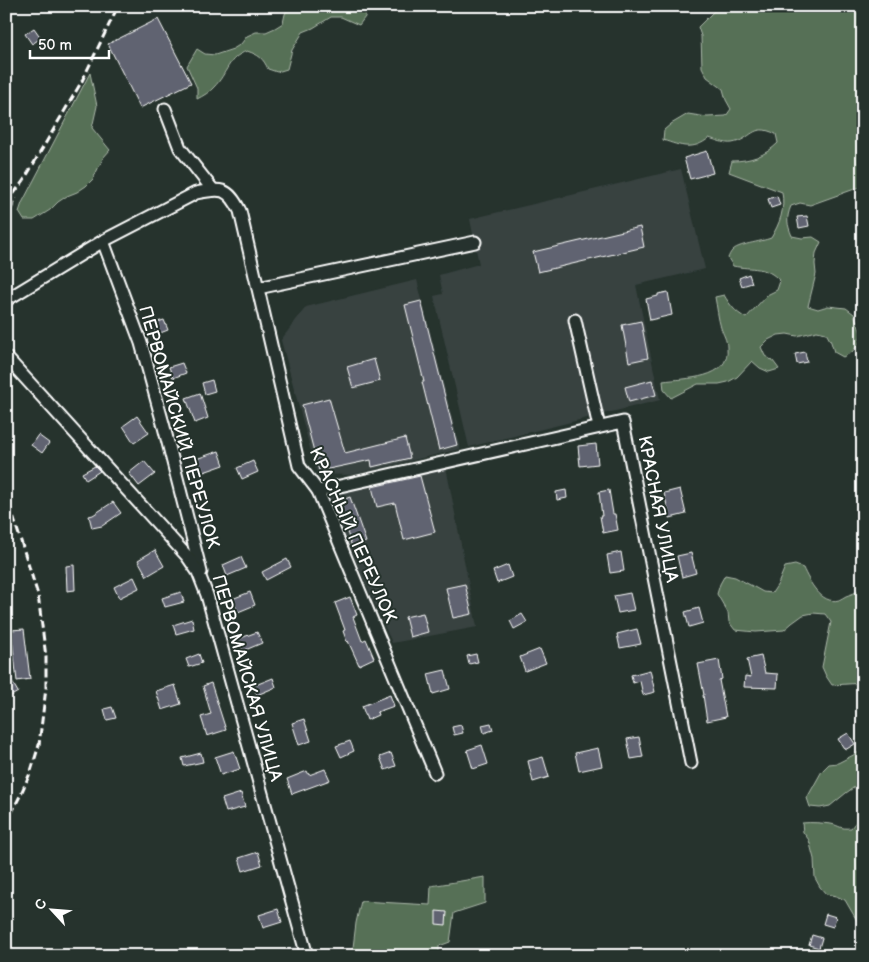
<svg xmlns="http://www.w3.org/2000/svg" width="869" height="962" font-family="'Balsamiq Sans',sans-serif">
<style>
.built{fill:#384241}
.green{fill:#577056;stroke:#abb8aa}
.building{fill:#616471;stroke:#fff}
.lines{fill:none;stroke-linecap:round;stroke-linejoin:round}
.minor-casing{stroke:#fff;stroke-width:15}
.minor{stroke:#26332d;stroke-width:11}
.rail{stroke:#fff;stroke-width:3;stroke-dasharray:8 4;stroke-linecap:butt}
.labels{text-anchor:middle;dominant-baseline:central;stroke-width:4;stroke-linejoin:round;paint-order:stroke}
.street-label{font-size:18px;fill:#fff;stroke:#26332d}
</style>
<rect width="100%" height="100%" fill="#26332d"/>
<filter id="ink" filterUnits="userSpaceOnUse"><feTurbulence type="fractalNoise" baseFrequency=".02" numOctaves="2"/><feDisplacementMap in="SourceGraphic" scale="10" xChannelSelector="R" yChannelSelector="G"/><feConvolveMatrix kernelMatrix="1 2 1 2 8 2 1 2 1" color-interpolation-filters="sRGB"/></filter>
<g filter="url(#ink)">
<!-- built -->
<g class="built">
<path d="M681 169 705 269 636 285 660 400 469 447 434 296 443 294 439 275 479 264 470 219Z"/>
<path d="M417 280 460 449 351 475 317 474 281 340 306 307Z"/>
<path d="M446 467 477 627 392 643 326 493Z"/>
<path d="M297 945 300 956H267Z"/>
</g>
<!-- green -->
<g class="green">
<path d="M289 6H366V7L365 17 359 25 341 17H331L313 28 303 32 292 50 287 69 277 72 268 69C263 58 259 55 247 51 227 58 228 73 214 87 210 92 203 96 197 99V88L187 66 197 49 205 54 215 55 233 49 241 44 247 36 256 32H266L275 28 283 23 285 14Z"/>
<path d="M719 6H863V186L810 205 800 203 791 206C786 218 787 224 792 236L802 238 813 237 821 242 816 253 815 264 816 274 808 306 818 309 828 306 846 308 854 314 861 333 859 343 852 352 843 357 834 352 831 342 826 333 817 331 797 336 787 334 778 335 768 340 761 347 765 356 773 361 779 369 769 372 760 368 752 361 737 377 728 382 719 384H698L671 398 664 390 663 381C685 378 731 380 727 347 727 340 723 334 721 328 718 318 717 307 715 297L724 295C730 305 735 312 746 318L767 295 777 290 780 281C766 265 752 270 733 266L728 258C729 256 730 253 732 251 737 244 761 242 771 238 780 223 785 210 782 192L729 172 732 161C750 161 765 156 778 143L776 134C752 122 752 140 732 143 725 144 716 140 709 138 693 151 681 146 663 140L664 130 671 124 688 114 707 117 726 116 731 109 726 100 723 89 707 77 702 67 701 36 698 27Z"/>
<path d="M90 73 97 106 92 128 110 150 103 158 93 179 86 186 77 192 67 196 58 202 50 210 34 220H24L19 212 22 203Z"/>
<path d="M795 565 803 568C809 581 821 605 839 600 841 599 844 597 846 596 854 593 857 593 863 586V683L832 685 826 676 822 667 831 622 825 614 813 613 803 615 792 623 784 630 756 632 735 630 729 622 728 613 717 594 720 584 725 575 735 577 754 587 763 592 772 593 778 584 785 567Z"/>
<path d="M863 750V781L846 793 830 806 820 808 810 807 807 798 822 771 829 764 838 763Z"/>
<path d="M863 813V925L859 924 845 900 836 896 826 894 820 887 815 878 814 859 809 840 803 832 802 823C812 822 822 823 831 824 841 826 839 829 851 828Z"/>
<path d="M485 877V903L454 913 450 942 439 946V956H352L356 923 361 901 430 905 431 886Z"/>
</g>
<!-- building -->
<g class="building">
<path d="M158 19 191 83 140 108 108 44Z"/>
<path d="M34 28 41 38 32 44 25 34Z"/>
<path d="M707 151 713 173 690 179 684 158Z"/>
<path d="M777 196 780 205 771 208 768 199Z"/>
<path d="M807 216 809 226 799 228 797 217Z"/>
<path d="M640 227 644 247 538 272 533 252Z"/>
<path d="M749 274 752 283 742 286 739 278Z"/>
<path d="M668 292 672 315 650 320 646 299 658 296V294Z"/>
<path d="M421 301 457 445 439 450 422 382H424L405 305Z"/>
<path d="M164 320 168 330 155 335 151 324Z"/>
<path d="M641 321 648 358 629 362 622 325Z"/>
<path d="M805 352 807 362 797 364 795 354Z"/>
<path d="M374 359 380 381 353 388 347 367Z"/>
<path d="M182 363 186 373 173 378 169 367Z"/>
<path d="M212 380 215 391 205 394 202 383Z"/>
<path d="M652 380 656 395 629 402 625 387Z"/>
<path d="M200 393 208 418 195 423 186 398Z"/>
<path d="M329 398 345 453 405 438 410 458 372 467 371 460 319 471 302 405Z"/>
<path d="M137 416 149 433 134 443 123 426Z"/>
<path d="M38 435 49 443 42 453 31 445Z"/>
<path d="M596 444 598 464 580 466 578 446Z"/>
<path d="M219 451 224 465 201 473 196 459Z"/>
<path d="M144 461 155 474 139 486 129 473Z"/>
<path d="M253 461 258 472 242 479 237 468Z"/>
<path d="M95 466 100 471 86 480 82 473Z"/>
<path d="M420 476 435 532 404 540 395 503 377 507 372 487Z"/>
<path d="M680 489 686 514 670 518 664 493Z"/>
<path d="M566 490 567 498 557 500 556 492Z"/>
<path d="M609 490 613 514H615L618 530 603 533 600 516H602L599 492Z"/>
<path d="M350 497 366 542 352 547 337 502Z"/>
<path d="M113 502 121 513 102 526 92 528 89 516 93 515Z"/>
<path d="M155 550 164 566 147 576 138 560Z"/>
<path d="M621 552 624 571 610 573 607 555Z"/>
<path d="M691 553 696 573 682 577 677 556Z"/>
<path d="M241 557 246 568 227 576 223 565Z"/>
<path d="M287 559 291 567 266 580 262 572Z"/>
<path d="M74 565 75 590 67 591 66 566Z"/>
<path d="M508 565 512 577 497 583 493 571Z"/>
<path d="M134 577 139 588 119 598 114 587Z"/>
<path d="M465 584 472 614 453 618 446 588Z"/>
<path d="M181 592 184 602 165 607 162 598Z"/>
<path d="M250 592 255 605 238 612 232 599Z"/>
<path d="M630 593 634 610 618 613 614 596Z"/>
<path d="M350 597 357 615 353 617 362 641 366 639 374 658 359 665 348 641 347 642 343 631 345 630 335 603Z"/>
<path d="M699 608 703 623 689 627 685 612Z"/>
<path d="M423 613 428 632 410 637 405 617Z"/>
<path d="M522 614 527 622 514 629 510 621Z"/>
<path d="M192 619 194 629 176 634 173 625Z"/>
<path d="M24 629 30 679 17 681 11 630Z"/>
<path d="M637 629 641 644 620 648 617 634Z"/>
<path d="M257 632 262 643 243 651 238 639Z"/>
<path d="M540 649 546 663 525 671 520 657Z"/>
<path d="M199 654 202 663 189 667 186 659Z"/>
<path d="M476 654 478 662 469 664 467 656Z"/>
<path d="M761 656 765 673 778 674 777 688 744 687 745 676 751 677 747 659Z"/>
<path d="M719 660 722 679 719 680 726 717 707 721 703 695H704L698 664Z"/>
<path d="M445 670 450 689 433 694 428 674Z"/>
<path d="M650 670 655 692 643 695 640 681 633 683 631 675Z"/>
<path d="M6 672 18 692 6 699Z"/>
<path d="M273 678 276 687 257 695 253 686Z"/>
<path d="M211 683 226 730 207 736 201 717 211 714 203 686Z"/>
<path d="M175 685 181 704 162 710 156 691Z"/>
<path d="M390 695 394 706 377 712 378 715 367 720 362 706Z"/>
<path d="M112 707 116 718 107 720 104 709Z"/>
<path d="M304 719 311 741 299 745 292 723Z"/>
<path d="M491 723 493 730 484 733 482 725Z"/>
<path d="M461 725 463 733 454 735 452 727Z"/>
<path d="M848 733 855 744 845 750 838 739Z"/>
<path d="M639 737 643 757 631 759 627 739Z"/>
<path d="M350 741 354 751 341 757 336 746Z"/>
<path d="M482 745 488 764 473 769 467 750Z"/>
<path d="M598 748 602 766 579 771 575 753Z"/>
<path d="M234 751 240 769 221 775 215 757Z"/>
<path d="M201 753 203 762 184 766 182 758Z"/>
<path d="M391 753 396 766 385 770 380 757Z"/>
<path d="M543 757 549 777 533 782 528 761Z"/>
<path d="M325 769 330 780 292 794 287 779 307 771 309 775Z"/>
<path d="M241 793 245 807 226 812 222 799Z"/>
<path d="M258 852 262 865 243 871 239 858Z"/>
<path d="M278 909 282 922 263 928 259 915Z"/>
<path d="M436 911 447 912 446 925 436 924Z"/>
<path d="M826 914 836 917 833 927 823 924Z"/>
<path d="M812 935 822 938 819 948 809 945Z"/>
</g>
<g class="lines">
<!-- minor casing -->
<g class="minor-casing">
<g id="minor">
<path d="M165 109 180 148 213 190"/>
<path d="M103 241 141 343 164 427 201 572"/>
<path d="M258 288 475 242"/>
<path d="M6 300 103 241 196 193C221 188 228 187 240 211L299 466 318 491 435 773"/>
<path d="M575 320 599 427"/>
<path d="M6 357 187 556 198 572 207 595 307 956"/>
<path d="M318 491 623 422 691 763"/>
</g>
</g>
<!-- minor -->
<use href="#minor" class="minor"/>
<!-- rail -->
<g class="rail">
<path d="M6 204 24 180 82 81 118 6"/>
<path d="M6 220 16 198"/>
<path d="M6 494 38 595 46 657V688L39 745 31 771 20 796 6 824"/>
</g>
</g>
</g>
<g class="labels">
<!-- street labels -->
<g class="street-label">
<text transform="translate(179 427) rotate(74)">ПЕРВОМАЙСКИЙ ПЕРЕУЛОК</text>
<text transform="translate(658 509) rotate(79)">КРАСНАЯ УЛИЦА</text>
<text transform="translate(353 535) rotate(66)">КРАСНЫЙ ПЕРЕУЛОК</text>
<text transform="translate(247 678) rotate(74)">ПЕРВОМАЙСКАЯ УЛИЦА</text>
</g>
</g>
<!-- margin -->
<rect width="869" height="962" fill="none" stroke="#26332d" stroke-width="25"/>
<rect x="12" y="12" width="844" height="937" fill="none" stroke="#fff" stroke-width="2" filter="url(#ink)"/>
<!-- north arrow -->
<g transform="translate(52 910) rotate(296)" stroke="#26332d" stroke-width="4" paint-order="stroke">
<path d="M0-4L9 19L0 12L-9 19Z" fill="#ffffff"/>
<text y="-8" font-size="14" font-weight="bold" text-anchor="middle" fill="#ffffff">С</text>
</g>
<!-- scale -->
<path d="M30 50v8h79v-8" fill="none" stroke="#ffffff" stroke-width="2.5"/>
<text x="38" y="50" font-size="15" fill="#ffffff" stroke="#26332d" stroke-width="4" paint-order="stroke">50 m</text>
</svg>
